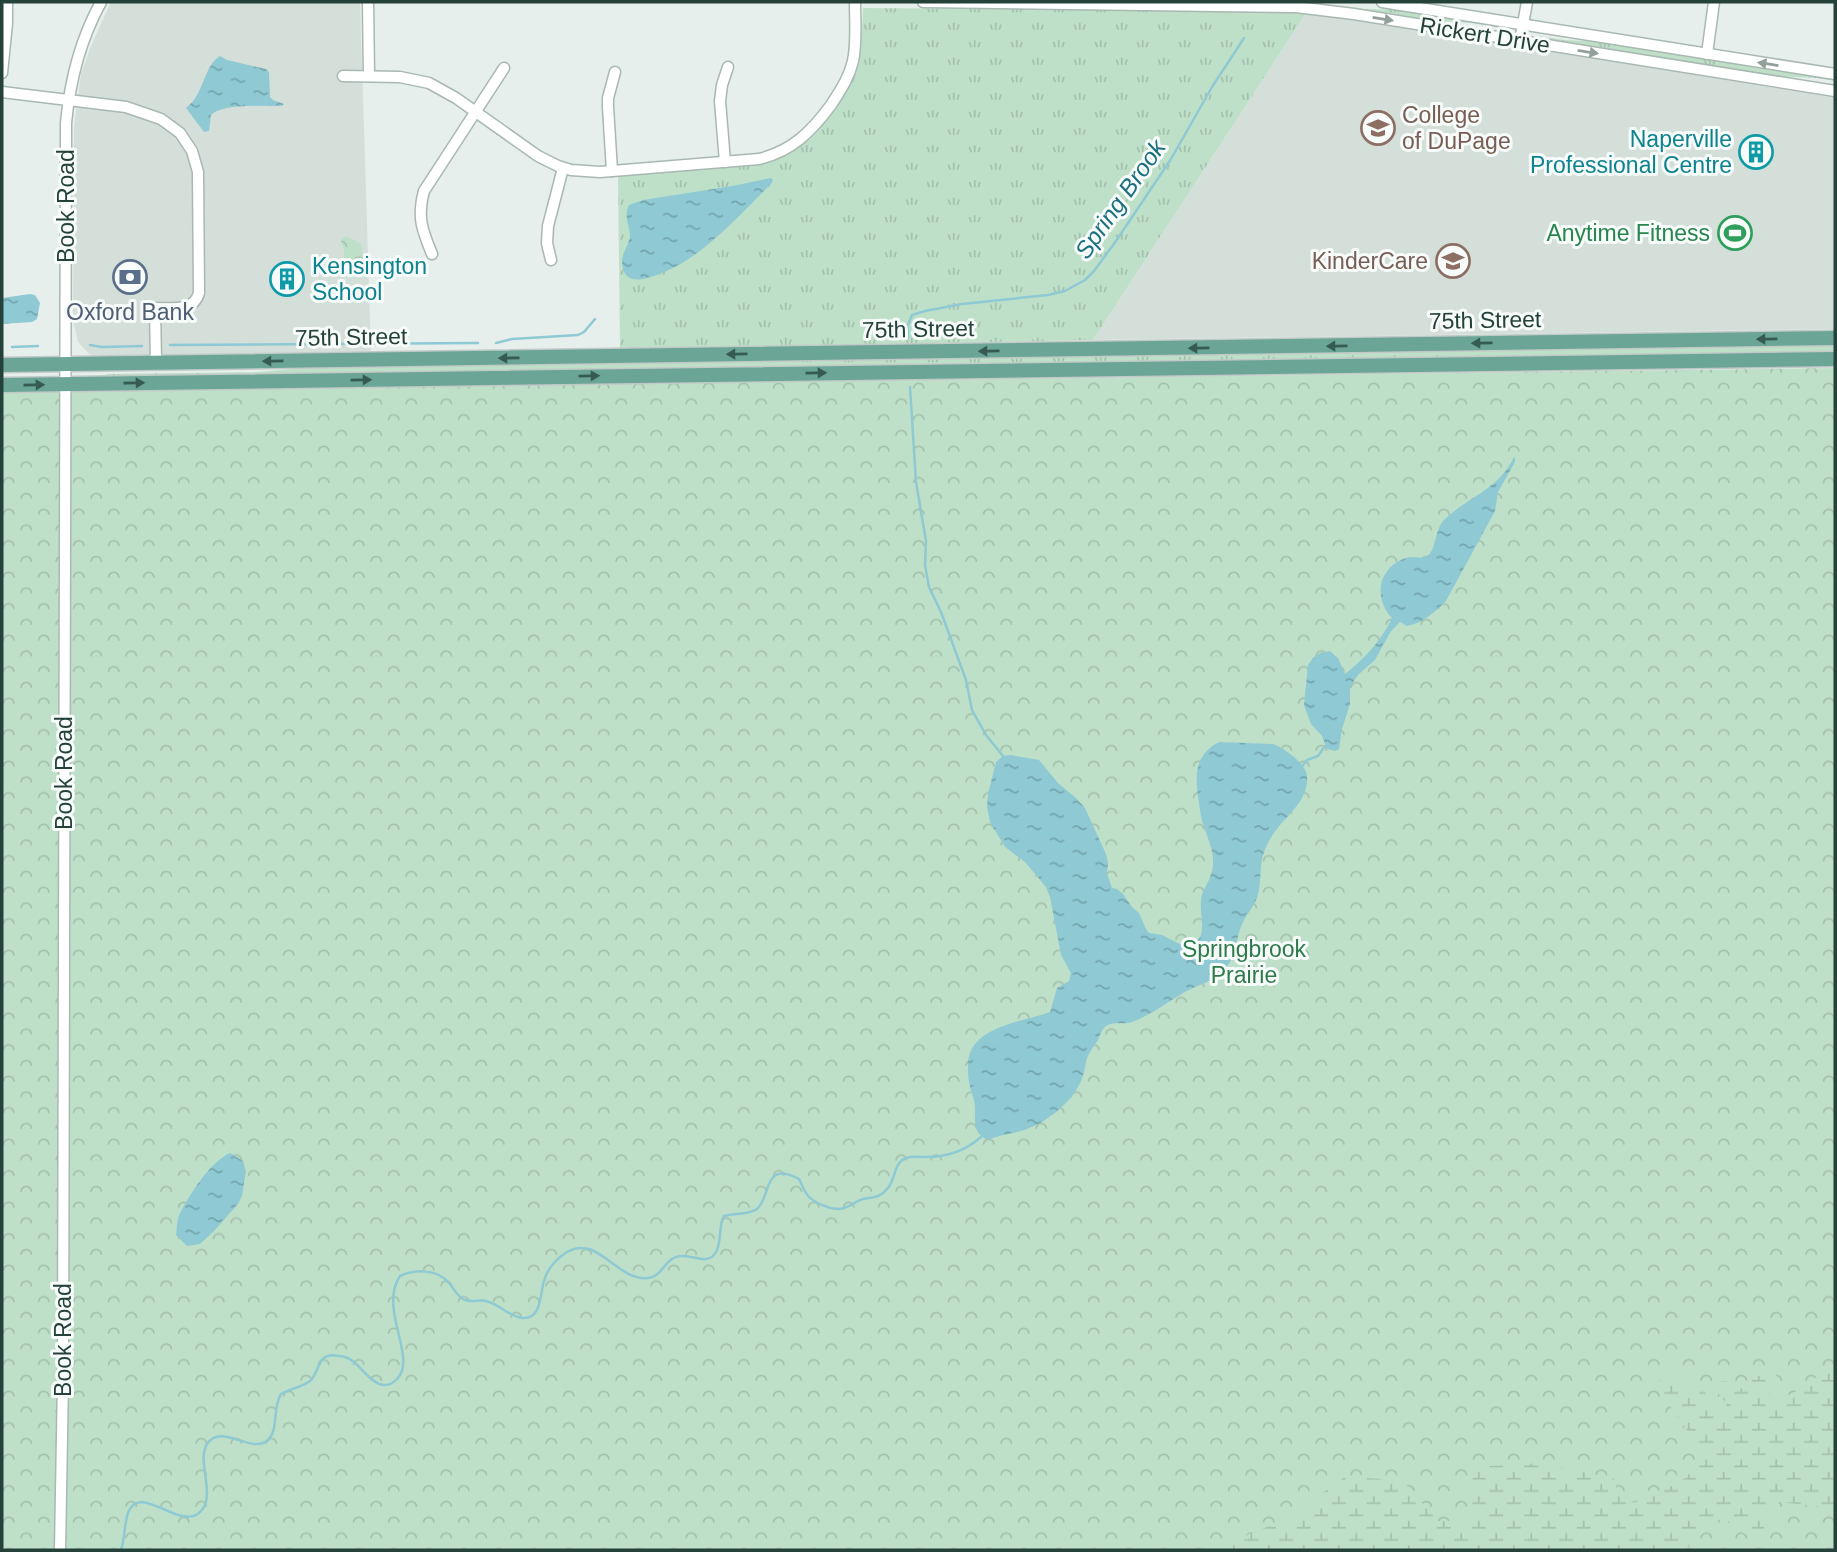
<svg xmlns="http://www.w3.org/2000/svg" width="1837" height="1552" font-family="Arial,sans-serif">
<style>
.built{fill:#d4dfda}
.grass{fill:url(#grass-tufts)}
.forest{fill:url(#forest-crowns)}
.wetland{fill:url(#wetland-marsh)}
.water{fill:url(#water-ripples)}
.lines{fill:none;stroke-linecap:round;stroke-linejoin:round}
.stream{stroke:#8ec9d4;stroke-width:2.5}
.minor-casing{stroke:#a8b8b2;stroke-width:13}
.major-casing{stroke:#c2cac8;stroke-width:17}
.minor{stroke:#fff;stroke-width:10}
.major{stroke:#6aa596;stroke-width:14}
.oneway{fill:#92a09c}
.oneway2{fill:#365b51}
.labels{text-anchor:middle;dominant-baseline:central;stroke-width:6;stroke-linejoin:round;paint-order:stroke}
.street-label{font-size:23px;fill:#24423a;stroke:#f7fbf9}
.education-label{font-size:23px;fill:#785e54;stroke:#f7fbf9;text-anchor:start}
.culture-label{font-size:23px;fill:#0d838f;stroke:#f7fbf9;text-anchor:end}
.leisure-label{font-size:23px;fill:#27864d;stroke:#f7fbf9;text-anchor:end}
.service-label{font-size:23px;fill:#4e5e75;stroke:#f7fbf9}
.park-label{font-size:23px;fill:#2d7a4b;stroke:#f7fbf9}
.water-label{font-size:24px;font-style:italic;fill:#1c6f80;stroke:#f7fbf9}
</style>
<defs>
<pattern id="grass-tufts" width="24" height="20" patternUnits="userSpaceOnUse" patternTransform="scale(1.75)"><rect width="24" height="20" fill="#bfe0c8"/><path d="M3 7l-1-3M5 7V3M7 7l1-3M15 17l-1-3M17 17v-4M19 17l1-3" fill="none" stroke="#a4c1ad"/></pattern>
<pattern id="forest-crowns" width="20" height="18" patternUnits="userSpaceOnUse" patternTransform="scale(1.75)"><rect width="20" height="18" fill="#bfe0c8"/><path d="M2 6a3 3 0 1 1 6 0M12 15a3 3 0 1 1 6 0" fill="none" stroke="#a4c1ad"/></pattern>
<pattern id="wetland-marsh" width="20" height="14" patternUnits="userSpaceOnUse" patternTransform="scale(1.75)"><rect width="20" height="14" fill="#bfe0c8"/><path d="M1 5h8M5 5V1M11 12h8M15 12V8" fill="none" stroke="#a4c1ad"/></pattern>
<pattern id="water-ripples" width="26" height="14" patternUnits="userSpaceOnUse" patternTransform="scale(1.75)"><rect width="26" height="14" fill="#8ec9d4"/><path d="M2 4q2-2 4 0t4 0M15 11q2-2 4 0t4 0" fill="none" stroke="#74a5ad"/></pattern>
</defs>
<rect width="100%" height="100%" fill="#e6efeb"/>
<!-- built -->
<g class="built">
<path d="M111 2H360L371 351 94 356 89 354 78 342 73 320 74 127 81 74 91 46Z"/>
<path d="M1306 13 1339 16 1835 98V329L1093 340Z"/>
</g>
<!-- grass -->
<g class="grass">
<path d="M863 8 1272 11 1306 13 1093 340 620 349 618 175 779 158 801 146 812 135 853 76 861 50Z"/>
<path d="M1365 9 1408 10 1503 26 1501 28 1473 23 1434 21 1365 10Z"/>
<path d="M1538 36 1565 40 1610 42 1835 79V81L1817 78 1774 76 1553 40 1538 38Z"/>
<path d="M1835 342V351L1785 354 89 377 110 374 257 372 341 365Z"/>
</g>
<!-- forest -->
<g class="forest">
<path d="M347 236 361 244 363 261 358 267 346 268C342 261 344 258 344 251 343 246 341 243 341 239Z"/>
<path d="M1835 368V1550H2V392Z"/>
</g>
<!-- wetland -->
<path class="wetland" d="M1835 1363V1506H1813L1779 1502C1764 1510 1770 1529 1757 1534 1740 1542 1735 1514 1716 1521L1685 1550H1220C1244 1533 1280 1522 1308 1514L1322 1493 1345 1477 1402 1480 1438 1521H1459L1472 1516 1473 1467 1543 1463 1614 1479C1617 1492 1619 1506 1636 1502 1643 1499 1649 1495 1656 1492 1664 1488 1673 1487 1681 1481 1728 1448 1658 1415 1660 1376L1667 1373H1671L1685 1384 1704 1391 1715 1407 1724 1410 1727 1407C1725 1397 1713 1394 1718 1382 1733 1378 1735 1392 1744 1388 1750 1386 1749 1384 1752 1380 1759 1374 1767 1374 1775 1373L1778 1378 1769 1387 1768 1392C1772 1395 1773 1397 1778 1397 1792 1399 1823 1372 1835 1363Z"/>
<!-- water -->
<g class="water">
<path d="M220 56 227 60 266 69 269 72 270 97 273 100 284 104 281 106C263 106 223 103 211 115L209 131 204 132 186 108C204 95 204 65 220 56Z"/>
<path d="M771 178 773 180 771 184C735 219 697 265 647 278 633 282 623 279 622 262 622 253 629 245 630 236 630 225 623 217 629 205L643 200 732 186Z"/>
<path d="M30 294 35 295 40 303 37 319 32 322 2 324V298Z"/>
<path d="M1514 457 1515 458V462L1498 492 1495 511 1446 601C1435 612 1423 623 1407 626L1400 622 1391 631 1375 660 1359 674 1351 685 1350 690V704L1342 729 1339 749 1335 751 1327 749 1322 736 1311 724 1304 705 1308 665 1313 658 1320 653 1330 651 1338 658 1345 674C1364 659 1382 640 1392 618 1373 598 1378 567 1406 558 1414 555 1421 560 1427 556 1437 550 1434 528 1446 518 1470 496 1499 489 1514 457Z"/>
<path d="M1219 742 1273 744C1284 748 1305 763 1307 775 1309 799 1290 812 1277 829 1272 835 1267 844 1264 852 1259 865 1262 880 1258 894 1256 904 1248 912 1243 922 1235 938 1238 956 1224 970 1213 982 1197 985 1183 993 1166 1003 1151 1015 1132 1022 1124 1025 1113 1021 1106 1026 1102 1029 1100 1035 1098 1040 1094 1046 1090 1051 1087 1058 1085 1066 1084 1076 1080 1083 1070 1104 1046 1123 1024 1130 1012 1134 999 1135 988 1140 973 1134 975 1122 975 1108 975 1101 972 1094 970 1087 968 1080 968 1072 968 1065 968 1026 1024 1022 1050 1012L1057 988 1069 981 1071 973 1061 955 1050 897 1046 887 1025 862 1005 847 990 822 987 807 988 794 996 762 1003 756 1011 755 1039 760 1058 783 1076 798 1085 808 1106 854 1108 863 1107 874 1112 888 1117 889 1123 894 1132 907 1139 913 1146 929 1149 933 1162 935 1186 947C1211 940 1199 918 1201 901 1202 887 1214 879 1213 861 1213 848 1207 837 1203 824 1201 818 1200 810 1199 803 1195 777 1193 756 1219 742Z"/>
<path d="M230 1153 243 1161 246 1171 242 1196 238 1204 214 1231 200 1244 187 1246 176 1235C177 1228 177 1219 180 1213 191 1193 209 1163 230 1153Z"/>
</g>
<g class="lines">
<!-- stream -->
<g class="stream">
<path d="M908 338V325L912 315 925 311 962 304 1048 295 1065 291 1085 280 1094 271 1116 241 1171 159 1212 87 1244 38"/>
<path d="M496 343 512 339 578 335 584 332 595 319"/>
<path d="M90 345 102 347 142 346"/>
<path d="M170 345 478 343"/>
<path d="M12 347 38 346"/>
<path d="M910 387 916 482 926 541 925 565 929 587 941 612 966 680 972 710 986 735 1003 756"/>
<path d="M1303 765 1307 760 1318 756 1325 746"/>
<path d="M121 1550C125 1538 124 1525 128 1513 139 1481 181 1532 200 1512 217 1497 196 1461 207 1444 222 1422 251 1455 268 1440 279 1429 272 1409 281 1394 290 1389 302 1387 310 1381 321 1371 316 1351 339 1356 344 1356 349 1358 354 1362 364 1370 380 1397 397 1379 418 1358 378 1309 400 1276 415 1269 438 1269 449 1283 454 1288 456 1295 463 1299 471 1304 480 1298 489 1302 501 1306 509 1316 522 1318 542 1320 540 1293 544 1281 547 1269 557 1258 567 1252 598 1234 616 1281 648 1278 663 1277 665 1256 682 1256 694 1255 708 1266 716 1252 722 1242 718 1227 724 1216 734 1213 749 1215 757 1209 772 1196 762 1160 799 1179 802 1184 803 1189 806 1193 811 1202 834 1212 844 1208 851 1206 856 1201 863 1199 873 1197 880 1198 887 1189 896 1180 893 1163 906 1158 912 1156 920 1157 927 1157 948 1157 965 1151 981 1137"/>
</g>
<!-- minor casing -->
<g class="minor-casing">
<g id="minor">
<path d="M368 2 369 75"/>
<path d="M923 2 1296 7 1354 14 1835 91"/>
<path d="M1382 2 1835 74"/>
<path d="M1520 41 1527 2"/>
<path d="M1707 54 1714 2"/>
<path d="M2 73 7 23V2"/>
<path d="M343 76 400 77 429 83 456 98 538 156 558 166 571 170 600 172 759 159C792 151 811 132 831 105 840 91 849 78 853 61 857 42 855 22 855 2"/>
<path d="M2 92 126 107 161 119 180 133 192 151 198 172 199 293C194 312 172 308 155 308L156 363"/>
<path d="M725 162 720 101 722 85 728 67"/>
<path d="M612 171 608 107V98L615 72"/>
<path d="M432 254C422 230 417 217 424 191L504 68"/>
<path d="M551 260 547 243 548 226 563 168"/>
<path d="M60 1550 63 1379 66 123C70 80 80 40 101 2"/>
</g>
</g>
<!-- major casing -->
<g class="major-casing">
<g id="major">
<path d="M2 365 1835 338"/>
<path d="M2 385 1835 359"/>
</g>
</g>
<!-- minor -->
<use href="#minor" class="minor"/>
<!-- major -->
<use href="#major" class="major"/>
</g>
<!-- one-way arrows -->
<defs><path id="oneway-solid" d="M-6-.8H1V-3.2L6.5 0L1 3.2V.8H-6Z" transform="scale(1.75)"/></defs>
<g class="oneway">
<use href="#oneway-solid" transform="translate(1383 19) rotate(9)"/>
<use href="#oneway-solid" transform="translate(1588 52) rotate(9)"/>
<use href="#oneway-solid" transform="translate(1768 64) rotate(-171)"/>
</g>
<g class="oneway2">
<use href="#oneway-solid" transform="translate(1767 339) rotate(179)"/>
<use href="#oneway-solid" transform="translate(1482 343) rotate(179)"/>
<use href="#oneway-solid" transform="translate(1337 346) rotate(179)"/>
<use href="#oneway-solid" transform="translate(1199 348) rotate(179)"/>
<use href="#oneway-solid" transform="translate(989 351) rotate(179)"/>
<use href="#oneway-solid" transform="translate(737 354) rotate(179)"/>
<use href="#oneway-solid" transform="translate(509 358) rotate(179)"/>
<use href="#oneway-solid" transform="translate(273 361) rotate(179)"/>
<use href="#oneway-solid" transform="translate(816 373) rotate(-1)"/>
<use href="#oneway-solid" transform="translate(589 376) rotate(-1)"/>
<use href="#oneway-solid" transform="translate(361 380) rotate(-1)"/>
<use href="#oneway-solid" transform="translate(134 383) rotate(-1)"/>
<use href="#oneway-solid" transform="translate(34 385) rotate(-1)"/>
</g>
<!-- icons -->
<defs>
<g id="university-ring" transform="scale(1.75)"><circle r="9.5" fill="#f7fbf9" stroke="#8d6e63" stroke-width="1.5"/><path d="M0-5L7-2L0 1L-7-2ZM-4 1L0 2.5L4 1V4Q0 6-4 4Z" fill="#8d6e63"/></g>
<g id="building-ring" transform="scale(1.75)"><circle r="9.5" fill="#f7fbf9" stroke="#0f9aa8" stroke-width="1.5"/><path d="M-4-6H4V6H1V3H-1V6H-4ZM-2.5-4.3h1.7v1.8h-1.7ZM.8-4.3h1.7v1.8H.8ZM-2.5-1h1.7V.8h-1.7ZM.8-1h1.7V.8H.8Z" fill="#0f9aa8"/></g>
<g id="stadium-ring" transform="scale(1.75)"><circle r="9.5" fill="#f7fbf9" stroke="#2e9e5b" stroke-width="1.5"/><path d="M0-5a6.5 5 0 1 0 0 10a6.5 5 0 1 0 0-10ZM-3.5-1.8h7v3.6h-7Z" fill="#2e9e5b"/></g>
<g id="school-ring" transform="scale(1.75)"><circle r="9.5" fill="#f7fbf9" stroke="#8d6e63" stroke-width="1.5"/><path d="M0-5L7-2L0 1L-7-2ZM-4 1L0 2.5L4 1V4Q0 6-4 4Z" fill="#8d6e63"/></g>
<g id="bank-ring" transform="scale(1.75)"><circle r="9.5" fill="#f7fbf9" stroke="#5c6f8a" stroke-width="1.5"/><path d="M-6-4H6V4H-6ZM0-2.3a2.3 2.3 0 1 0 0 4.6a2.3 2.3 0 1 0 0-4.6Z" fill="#5c6f8a"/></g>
</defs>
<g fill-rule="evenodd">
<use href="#university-ring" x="1378" y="128"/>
<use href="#building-ring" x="1756" y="152"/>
<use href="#stadium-ring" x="1735" y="233"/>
<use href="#school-ring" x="1453" y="261"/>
<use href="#bank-ring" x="130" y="277"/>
<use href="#building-ring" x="287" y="279"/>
</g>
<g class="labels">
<!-- street labels -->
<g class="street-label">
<text transform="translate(1485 35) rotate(9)">Rickert Drive</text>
<text transform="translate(66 206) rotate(-90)">Book Road</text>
<text transform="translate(1485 320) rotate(-1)">75th Street</text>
<text transform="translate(918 329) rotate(-1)">75th Street</text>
<text transform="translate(351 337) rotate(-1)">75th Street</text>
<text transform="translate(64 773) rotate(-90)">Book Road</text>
<text transform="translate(63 1340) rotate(-90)">Book Road</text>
</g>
<!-- education labels -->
<g class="education-label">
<text x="1402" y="115">College<tspan x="1402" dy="26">of DuPage</tspan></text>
<text x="1428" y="261" text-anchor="end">KinderCare</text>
</g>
<!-- culture labels -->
<g class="culture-label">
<text x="1732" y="139">Naperville<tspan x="1732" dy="26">Professional Centre</tspan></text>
<text x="312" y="266" text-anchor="start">Kensington<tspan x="312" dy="26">School</tspan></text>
</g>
<!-- leisure labels -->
<g class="leisure-label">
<text x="1710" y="233">Anytime Fitness</text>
</g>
<!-- service labels -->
<g class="service-label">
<text x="130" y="312">Oxford Bank</text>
</g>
<!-- park labels -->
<g class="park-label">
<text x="1244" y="949">Springbrook<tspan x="1244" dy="26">Prairie</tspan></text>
</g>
<!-- water labels -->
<g class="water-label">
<text transform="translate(1120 199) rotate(-55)">Spring Brook</text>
</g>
</g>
<!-- border -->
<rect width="1837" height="1552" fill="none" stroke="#24423a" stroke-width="7"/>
</svg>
